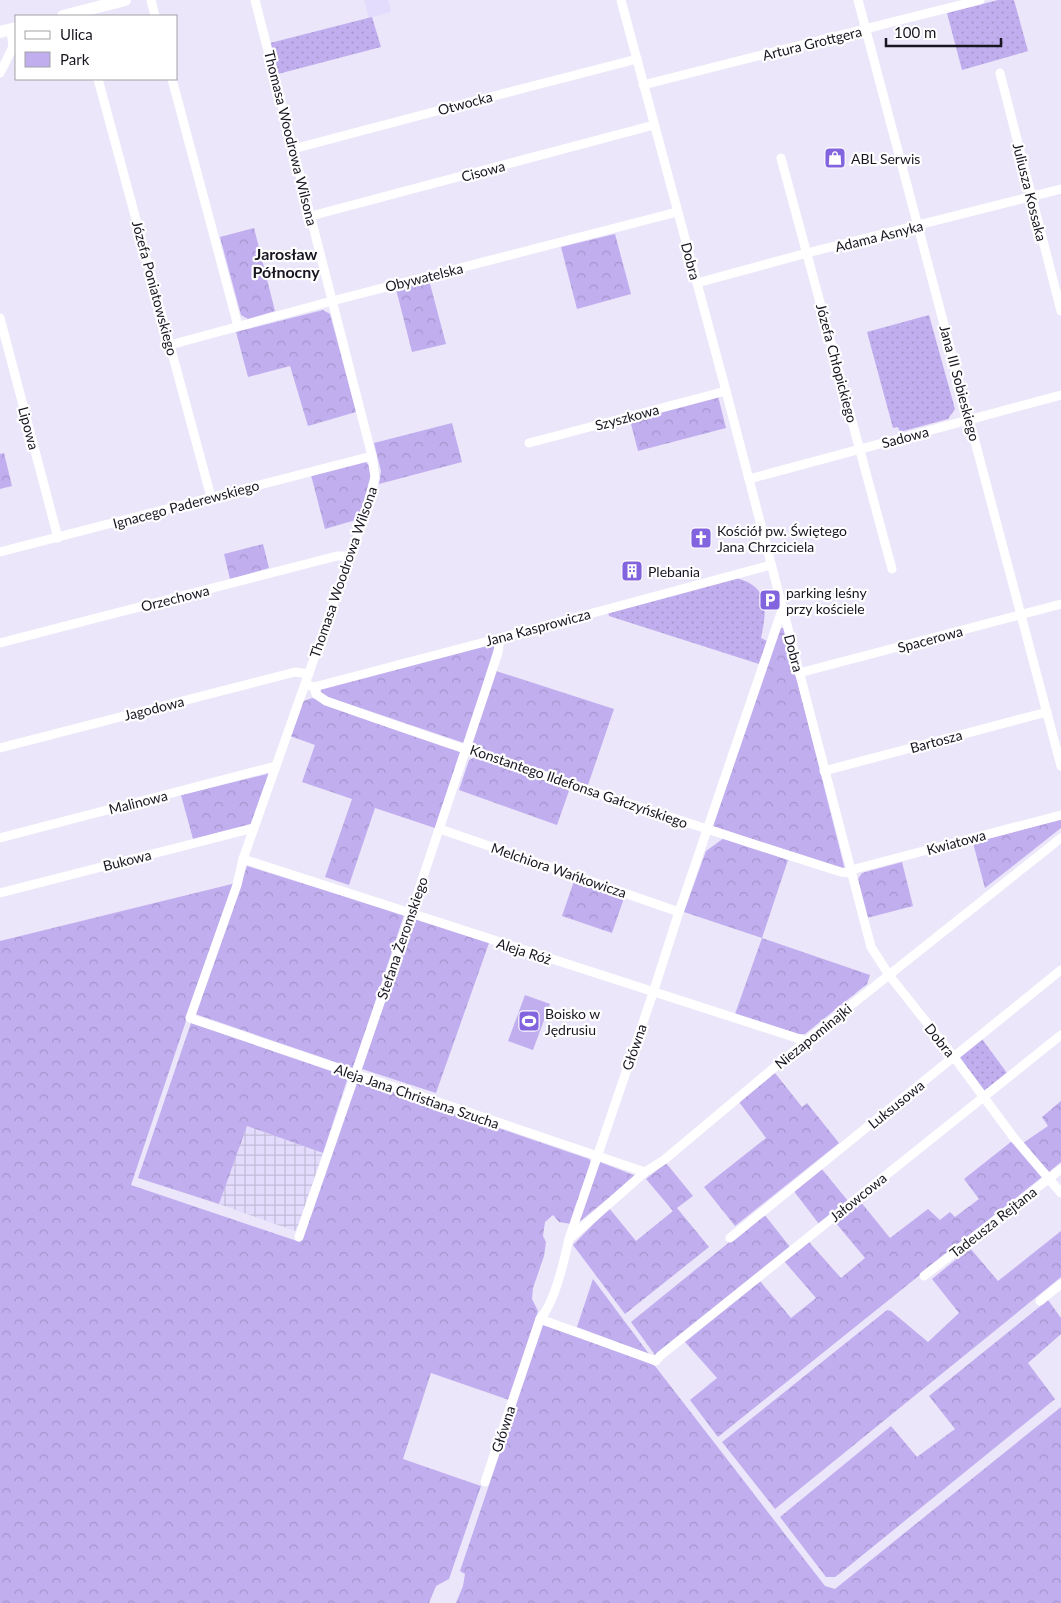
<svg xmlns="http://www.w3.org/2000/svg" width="1061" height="1603" font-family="Lato,sans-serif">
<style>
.built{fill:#e4dcfc}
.industrial{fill:url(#industrial-grid)}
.green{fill:url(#green-dots)}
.forest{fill:url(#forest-crowns)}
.pitch{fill:#c1aeef}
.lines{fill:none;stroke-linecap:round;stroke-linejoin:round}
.street{stroke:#fff;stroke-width:9}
.secondary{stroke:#fff;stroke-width:12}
.labels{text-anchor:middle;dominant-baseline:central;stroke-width:4.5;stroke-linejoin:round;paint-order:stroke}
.street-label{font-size:14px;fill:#191621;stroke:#fff}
.poi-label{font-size:14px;fill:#191621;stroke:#fff;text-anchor:start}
.quarter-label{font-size:16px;font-weight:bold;fill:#191621;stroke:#fff}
</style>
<defs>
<pattern id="industrial-grid" width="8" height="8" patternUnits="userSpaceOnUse" patternTransform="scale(1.25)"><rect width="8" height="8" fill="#e4dcfc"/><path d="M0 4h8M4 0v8" fill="none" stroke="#c3bcd8"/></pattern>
<pattern id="green-dots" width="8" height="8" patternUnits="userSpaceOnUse" patternTransform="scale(1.25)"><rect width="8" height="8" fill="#c1aeef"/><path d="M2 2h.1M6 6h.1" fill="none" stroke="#a595cd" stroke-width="1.8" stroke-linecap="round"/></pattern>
<pattern id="forest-crowns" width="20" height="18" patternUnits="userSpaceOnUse" patternTransform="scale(1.25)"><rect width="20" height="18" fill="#c1aeef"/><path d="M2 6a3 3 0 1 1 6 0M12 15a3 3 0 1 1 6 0" fill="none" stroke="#a595cd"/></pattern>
</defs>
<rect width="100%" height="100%" fill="#ebe6fa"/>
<!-- built -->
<path class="built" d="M364 0H388L391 12 369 18Z"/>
<!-- industrial -->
<path class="industrial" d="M246 1126 323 1153 297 1229 295 1231 219 1204Z"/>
<!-- green -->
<g class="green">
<path d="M998 0H1014L1028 51 962 70 947 13Z"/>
<path d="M372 17 381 47 278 74 270 43Z"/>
<path d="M929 315 955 409 948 419 900 432 898 427 893 428 867 332Z"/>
<path d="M736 578C770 587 767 609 761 638L767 641 759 664 609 616 608 612Z"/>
<path d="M982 1039 1007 1073 984 1091 958 1058Z"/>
</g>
<!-- forest -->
<g class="forest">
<path d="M254 228 275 311 248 319 241 315 220 237Z"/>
<path d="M615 234 631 294 577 309 561 247Z"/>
<path d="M429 280 446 344 412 352 396 289Z"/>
<path d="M323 310 330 314 356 412 308 426 290 366 248 377 236 332Z"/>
<path d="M718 396 726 428 638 451 630 420Z"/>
<path d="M452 423 462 462 379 484 381 471 374 443Z"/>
<path d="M4 453 12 486 0 489V454Z"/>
<path d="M365 461 370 467 371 474 359 519 325 529 311 475Z"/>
<path d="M263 544 269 568 230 579 224 554Z"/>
<path d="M781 628H784L845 870 713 826Z"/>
<path d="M496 642 464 743 322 695 321 689Z"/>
<path d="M496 671 614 709 588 785 471 746Z"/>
<path d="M312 698 458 748 460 752 435 828 375 808 349 885 325 877 352 799 302 782 315 745 290 736 301 702Z"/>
<path d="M477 756 570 788 557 825 459 790 469 760Z"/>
<path d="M271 773 254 823 193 839 181 795Z"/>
<path d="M1061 819V828L985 888 973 843Z"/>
<path d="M724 838 788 860 762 938 870 975 867 984 805 1034H794L735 1014 762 938 684 912 706 851Z"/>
<path d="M902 862 913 906 867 918 858 879 862 873Z"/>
<path d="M247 866 404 915 353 1068 195 1014Z"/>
<path d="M574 881 624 898 612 933 562 916Z"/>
<path d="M236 883 188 1015 131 1185 300 1242 356 1079 589 1159 592 1163 571 1224 559 1222 553 1215 545 1222 543 1236 546 1242 544 1256 533 1288 532 1299 538 1311 509 1400 431 1373 403 1459 481 1486 449 1579 436 1586 429 1603H0V941Z"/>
<path d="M414 916 489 943 436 1093 362 1069Z"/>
<path d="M191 1023 348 1077 323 1153 247 1126 219 1204 138 1178Z"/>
<path d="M775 1073 802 1107 807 1103 839 1143 735 1226 704 1187 766 1138 739 1102Z"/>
<path d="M1061 1101V1162L1049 1172 1023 1143 1048 1126 1042 1117Z"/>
<path d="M1012 1141 1042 1177 718 1437 690 1400 717 1378 685 1342 760 1281 791 1318 816 1298 784 1261 809 1242 841 1278 865 1258 835 1222 860 1201 890 1238 928 1209 940 1220 950 1212 955 1217 979 1199 964 1179Z"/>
<path d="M600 1162 636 1176 579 1222Z"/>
<path d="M666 1163 693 1196 677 1208 709 1247 625 1314 573 1245 609 1208 636 1241 673 1211 646 1179Z"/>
<path d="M821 1168 848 1201 819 1224 793 1190Z"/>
<path d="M764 1214 790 1247 655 1355 631 1322Z"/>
<path d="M1061 1231V1277L775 1509 722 1442 887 1310 891 1311 928 1342 959 1313 932 1279 970 1248 998 1281Z"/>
<path d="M593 1279 649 1354 577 1327Z"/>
<path d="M1048 1300 1061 1318V1334L1028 1363 1055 1399 843 1571 835 1577H826L780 1517 891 1426 917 1457 955 1429 929 1396Z"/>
<path d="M543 1325 645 1360 655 1366 825 1586 835 1589 1061 1407V1603H456L463 1586 465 1574 460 1571Z"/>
</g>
<!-- pitch -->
<path class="pitch" d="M525 995 550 1004 533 1050 508 1041Z"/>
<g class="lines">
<!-- street -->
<g class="street">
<path d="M151 0 155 16"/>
<path d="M255 0 372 456 375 478 367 509 243 859 237 885 190 1018 645 1172"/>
<path d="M621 0 726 391 871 947 889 975 954 1057 1014 1138 1061 1193"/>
<path d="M858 0 1061 766"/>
<path d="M0 73 13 47 11 30"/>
<path d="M1000 73 1061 311"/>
<path d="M98 79 211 497"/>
<path d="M172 79 238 326"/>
<path d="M643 85 980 0"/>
<path d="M293 149 467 103 637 59"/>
<path d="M781 158 892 569"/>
<path d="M311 216 654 125"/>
<path d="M697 283 807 253 1061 189"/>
<path d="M0 318 58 538"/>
<path d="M170 345 332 301 677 212"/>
<path d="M529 443 726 391"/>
<path d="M749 479 1061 395"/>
<path d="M0 552 372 456"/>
<path d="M0 643 337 556H351"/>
<path d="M799 673 1061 604"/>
<path d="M308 685 314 687 500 638 771 565"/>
<path d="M314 687 316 694 326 701C496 761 668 817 841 872L851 873"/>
<path d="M0 748 295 672 309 674"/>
<path d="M824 771 1047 712"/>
<path d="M440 829 679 912"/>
<path d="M0 838 276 766"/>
<path d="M243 859 806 1041"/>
<path d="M851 870 1061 815"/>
<path d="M0 893 254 828"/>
<path d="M299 1237 411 913 498 653 500 638"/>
<path d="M730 1238 1061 970"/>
<path d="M569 1239 645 1172 664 1160 806 1041 1061 838"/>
<path d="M924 1276 1061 1169"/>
<path d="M1040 1301 1061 1284"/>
<path d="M540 1319 656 1361 660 1356 1061 1035"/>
<path d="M485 1482 540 1319C555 1302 564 1261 569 1239L653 993 679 912 782 610"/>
</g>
<!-- secondary -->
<g class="secondary">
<path d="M63 16 125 0"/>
<path d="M0 32 16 28"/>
</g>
</g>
<!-- icons -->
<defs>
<g id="shop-square" transform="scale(1.125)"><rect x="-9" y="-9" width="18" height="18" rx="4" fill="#8364df" stroke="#fff"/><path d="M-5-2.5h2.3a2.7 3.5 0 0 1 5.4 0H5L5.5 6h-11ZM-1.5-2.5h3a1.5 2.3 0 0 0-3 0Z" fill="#fff"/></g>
<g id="church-square" transform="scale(1.125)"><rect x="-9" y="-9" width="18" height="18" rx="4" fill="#8364df" stroke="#fff"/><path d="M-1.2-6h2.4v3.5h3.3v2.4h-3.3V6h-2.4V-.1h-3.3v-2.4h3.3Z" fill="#fff"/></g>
<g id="building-square" transform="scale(1.125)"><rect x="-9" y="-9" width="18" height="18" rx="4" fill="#8364df" stroke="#fff"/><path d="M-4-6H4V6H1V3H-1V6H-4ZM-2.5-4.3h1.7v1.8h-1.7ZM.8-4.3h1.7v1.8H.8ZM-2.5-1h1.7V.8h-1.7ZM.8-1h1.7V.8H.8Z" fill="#fff"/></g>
<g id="parking-square" transform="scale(1.125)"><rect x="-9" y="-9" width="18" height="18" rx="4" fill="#8364df" stroke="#fff"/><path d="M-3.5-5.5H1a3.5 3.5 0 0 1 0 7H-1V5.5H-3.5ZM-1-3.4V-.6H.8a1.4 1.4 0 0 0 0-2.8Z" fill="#fff"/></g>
<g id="stadium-square" transform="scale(1.125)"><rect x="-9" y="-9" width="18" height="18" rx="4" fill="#8364df" stroke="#fff"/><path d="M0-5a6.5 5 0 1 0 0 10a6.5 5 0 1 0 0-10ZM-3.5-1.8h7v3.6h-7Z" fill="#fff"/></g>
</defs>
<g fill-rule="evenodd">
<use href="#shop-square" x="835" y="158"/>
<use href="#church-square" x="701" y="538"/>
<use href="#building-square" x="632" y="571"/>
<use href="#parking-square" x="770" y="600"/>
<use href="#stadium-square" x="529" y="1021"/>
</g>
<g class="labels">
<!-- street labels -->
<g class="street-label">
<text transform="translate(812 43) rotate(-14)">Artura Grottgera</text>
<text transform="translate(465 103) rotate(-15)">Otwocka</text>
<text transform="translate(291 138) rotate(76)">Thomasa Woodrowa Wilsona</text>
<text transform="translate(483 171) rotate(-15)">Cisowa</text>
<text transform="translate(1030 192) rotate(76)">Juliusza Kossaka</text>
<text transform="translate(879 236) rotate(-14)">Adama Asnyka</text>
<text transform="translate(691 261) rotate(75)">Dobra</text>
<text transform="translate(424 277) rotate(-14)">Obywatelska</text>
<text transform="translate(155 288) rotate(75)">Józefa Poniatowskiego</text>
<text transform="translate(837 363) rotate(75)">Józefa Chłopickiego</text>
<text transform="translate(960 383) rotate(75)">Jana III Sobieskiego</text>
<text transform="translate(627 417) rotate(-15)">Szyszkowa</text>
<text transform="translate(29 428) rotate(75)">Lipowa</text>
<text transform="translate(905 437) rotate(-15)">Sadowa</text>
<text transform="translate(186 504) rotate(-15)">Ignacego Paderewskiego</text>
<text transform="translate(343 572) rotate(-71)">Thomasa Woodrowa Wilsona</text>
<text transform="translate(175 598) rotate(-14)">Orzechowa</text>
<text transform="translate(538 627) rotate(-15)">Jana Kasprowicza</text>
<text transform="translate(930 639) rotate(-15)">Spacerowa</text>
<text transform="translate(794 653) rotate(75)">Dobra</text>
<text transform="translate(154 708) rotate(-14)">Jagodowa</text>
<text transform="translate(936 741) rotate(-15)">Bartosza</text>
<text transform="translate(579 786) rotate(19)">Konstantego Ildefonsa Gałczyńskiego</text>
<text transform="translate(138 802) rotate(-14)">Malinowa</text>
<text transform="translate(956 842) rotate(-15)">Kwiatowa</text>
<text transform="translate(127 860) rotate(-14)">Bukowa</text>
<text transform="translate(559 870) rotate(19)">Melchiora Wańkowicza</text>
<text transform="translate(402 938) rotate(-71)">Stefana Żeromskiego</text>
<text transform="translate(524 951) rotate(18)">Aleja Róż</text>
<text transform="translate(813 1036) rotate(-39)">Niezapominajki</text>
<text transform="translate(940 1040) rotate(51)">Dobra</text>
<text transform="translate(634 1047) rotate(-71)">Główna</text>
<text transform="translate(417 1096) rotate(19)">Aleja Jana Christiana Szucha</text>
<text transform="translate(896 1104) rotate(-39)">Luksusowa</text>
<text transform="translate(858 1197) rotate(-39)">Jałowcowa</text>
<text transform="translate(993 1222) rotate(-38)">Tadeusza Rejtana</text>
<text transform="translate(503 1429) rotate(-72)">Główna</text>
</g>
<!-- poi labels -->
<g class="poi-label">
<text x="851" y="158">ABL Serwis</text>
<text x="717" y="530">Kościół pw. Świętego<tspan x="717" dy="16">Jana Chrzciciela</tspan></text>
<text x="648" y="571">Plebania</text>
<text x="786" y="592">parking leśny<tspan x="786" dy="16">przy kościele</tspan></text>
<text x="545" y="1013">Boisko w<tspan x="545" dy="16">Jędrusiu</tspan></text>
</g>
<!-- quarter labels -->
<g class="quarter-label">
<text x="286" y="253">Jarosław<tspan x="286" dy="18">Północny</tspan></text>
</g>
</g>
<!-- legend -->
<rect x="15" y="15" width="162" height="65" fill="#ffffff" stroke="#a3a2a6"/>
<rect x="25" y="31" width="25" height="8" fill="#ffffff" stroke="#a3a2a6"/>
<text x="60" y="40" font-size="15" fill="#191621">Ulica</text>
<rect x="25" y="52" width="25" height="15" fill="#c1aeef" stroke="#a3a2a6"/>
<text x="60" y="65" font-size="15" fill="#191621">Park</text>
<!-- scale -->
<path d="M886 38v8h115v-8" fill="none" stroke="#191621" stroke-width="2.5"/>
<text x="894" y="38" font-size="15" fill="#191621" stroke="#ffffff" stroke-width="4" paint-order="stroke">100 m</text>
</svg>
